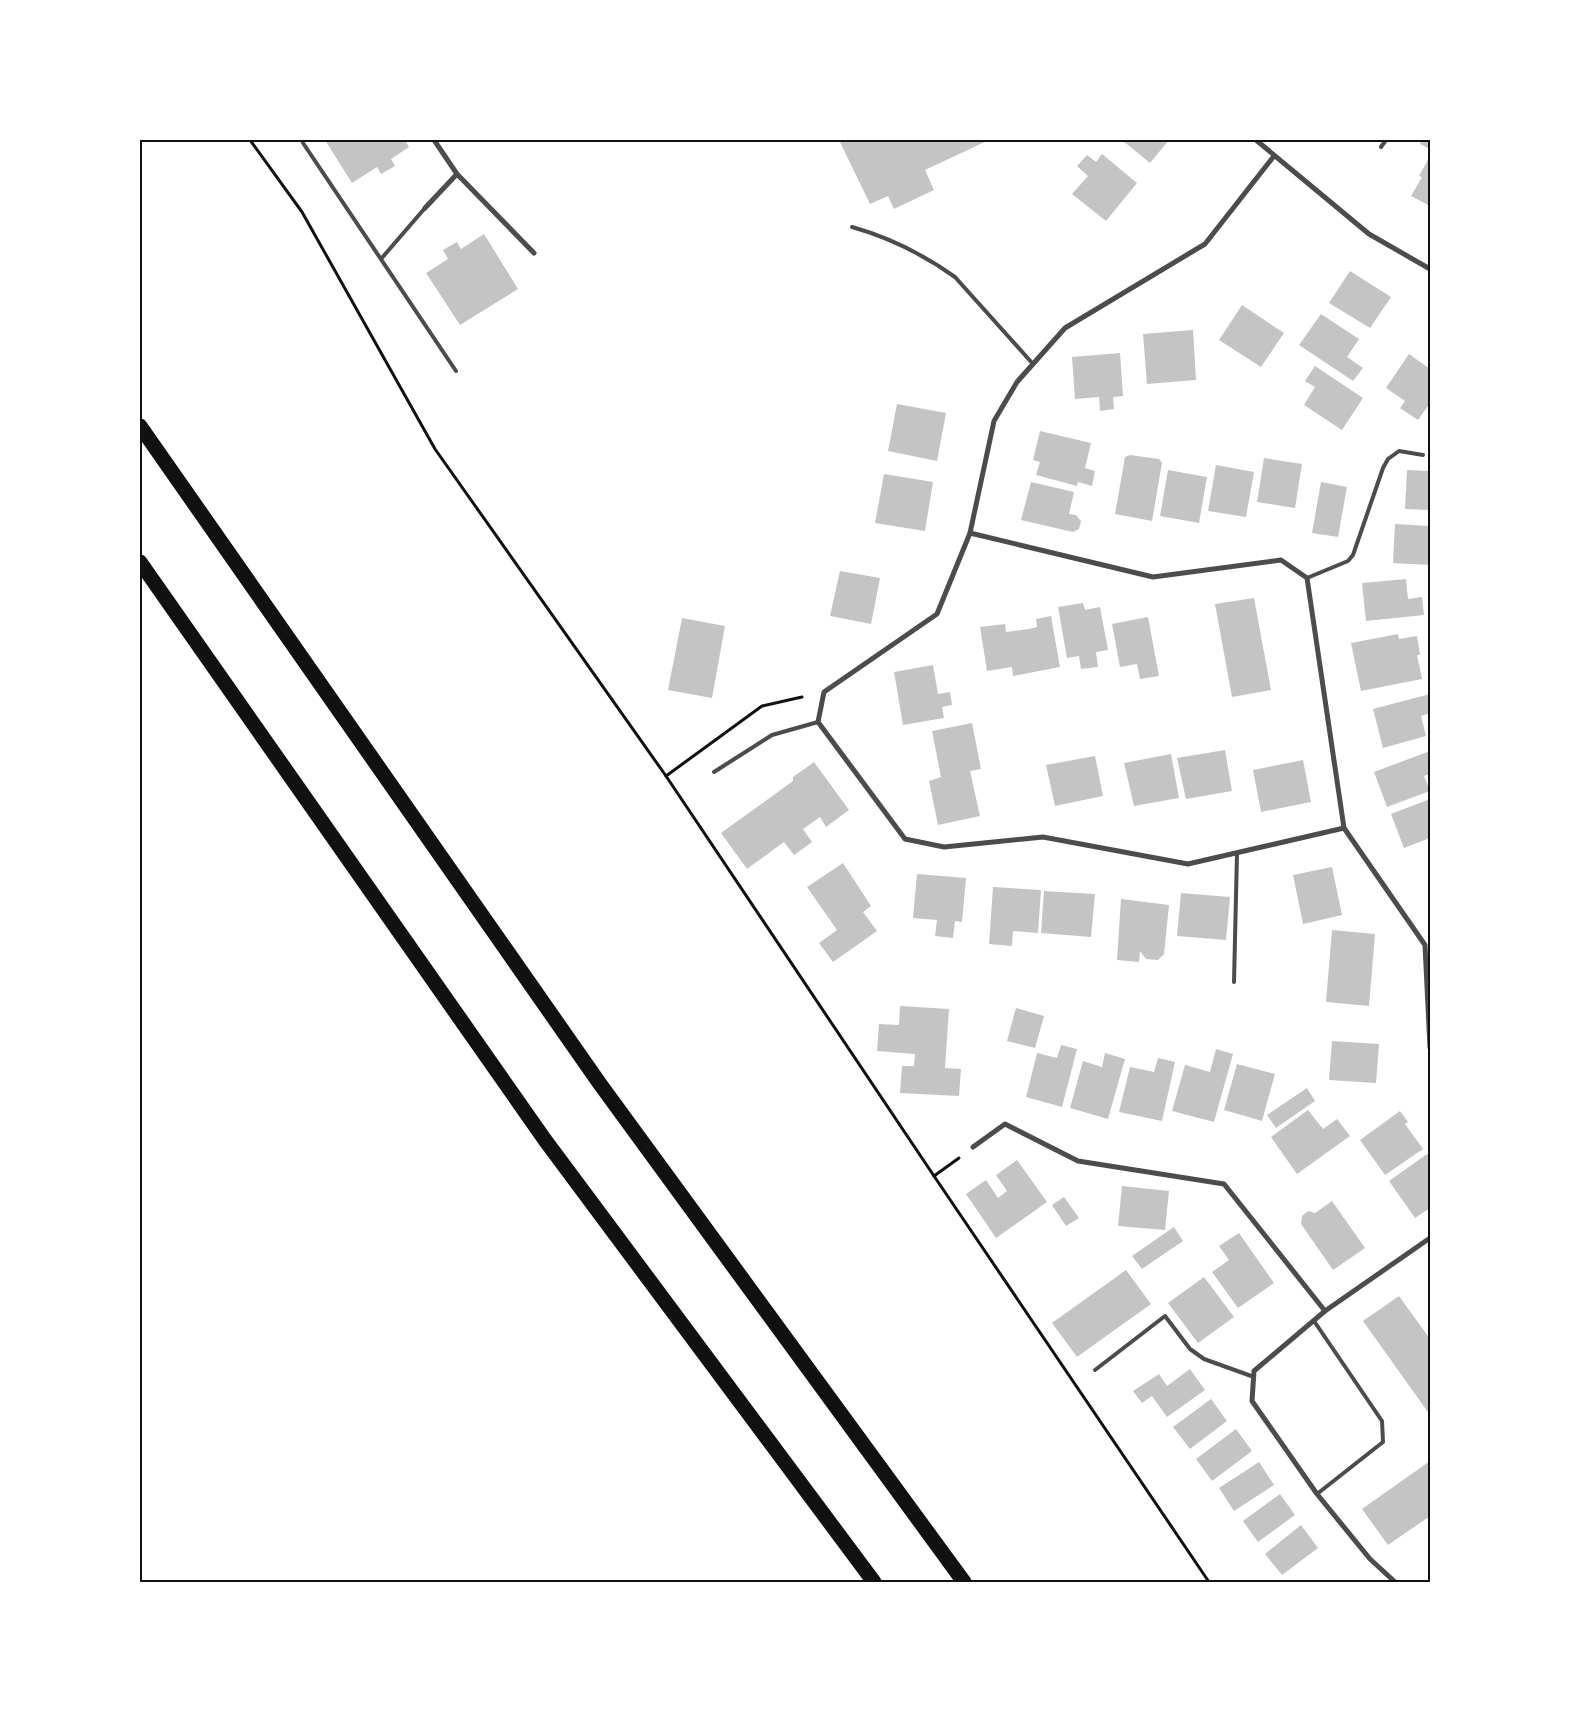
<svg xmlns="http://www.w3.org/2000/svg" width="1570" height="1722" font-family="Signika,sans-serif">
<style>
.building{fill:#c4c4c4}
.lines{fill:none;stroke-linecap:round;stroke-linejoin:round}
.path{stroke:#111;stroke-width:3}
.service{stroke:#4c4c4c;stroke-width:4}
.minor{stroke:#4c4c4c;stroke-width:5}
.motorway{stroke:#111;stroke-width:15}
.neatline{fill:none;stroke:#111;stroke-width:2}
</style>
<rect width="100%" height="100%" fill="#fff"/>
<!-- building -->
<g class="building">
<path d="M325 140H405L409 147 391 159 395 166 381 174 377 167 352 183Z"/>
<path d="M839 140H989L925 170 934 190 894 209 888 196 870 204Z"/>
<path d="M1122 140H1169L1150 163Z"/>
<path d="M1422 140H1430V149L1420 144Z"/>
<path d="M1102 154 1137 183 1106 221 1072 194 1088 176 1077 166 1087 155 1096 162Z"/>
<path d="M1430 156V206L1411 196 1422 177 1419 176Z"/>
<path d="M484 234 518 289 460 325 426 273 448 259 443 250 457 242 461 249Z"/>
<path d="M1350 271 1391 297 1370 328 1329 303Z"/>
<path d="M1242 305 1284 333 1261 367 1219 340Z"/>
<path d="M1321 314 1359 339 1347 357 1363 368 1353 381 1299 345Z"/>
<path d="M1193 330 1196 380 1147 384 1143 334Z"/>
<path d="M1120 353 1123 396 1113 397 1114 409 1100 411 1099 397 1075 399 1072 357Z"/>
<path d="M1409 354 1430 369V403L1418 420 1400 408 1405 401 1386 388Z"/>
<path d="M1315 366 1363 398 1342 430 1304 405 1315 387 1305 381Z"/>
<path d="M897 404 946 413 937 461 888 451Z"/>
<path d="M1040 431 1091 443 1085 468 1095 471 1092 486 1078 482 1077 486 1036 475 1040 462 1033 460Z"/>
<path d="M1130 455 1159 459 1162 463 1152 521 1115 514 1125 457Z"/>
<path d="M1264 458 1302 464 1295 508 1257 502Z"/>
<path d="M1216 465 1254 472 1246 517 1208 511Z"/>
<path d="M1168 470 1207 477 1199 523 1160 516Z"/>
<path d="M1407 470 1430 471V510L1405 509Z"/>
<path d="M884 474 933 482 925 531 875 523Z"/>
<path d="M1031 482 1074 492 1069 514 1076 515 1081 521 1079 529 1073 532 1021 520Z"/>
<path d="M1321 482 1347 487 1338 537 1312 533Z"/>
<path d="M1395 524 1430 526V565L1393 563Z"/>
<path d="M840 571 880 578 871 624 830 616Z"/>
<path d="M1406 579 1408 599 1422 597 1424 615 1366 621 1362 583Z"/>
<path d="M1254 598 1271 690 1232 697 1215 604Z"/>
<path d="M1083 603 1085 610 1100 607 1108 650 1096 652 1098 667 1081 669 1079 656 1067 658 1058 607Z"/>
<path d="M1051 616 1060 667 1013 676 1012 667 987 671 980 627 1005 624 1006 632 1029 629 1037 627 1036 619Z"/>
<path d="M1148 617 1159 676 1140 679 1137 664 1120 667 1112 624Z"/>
<path d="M682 618 725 626 712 698 668 690Z"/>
<path d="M1398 634 1399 639 1417 636 1420 655H1417L1422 679 1361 691 1351 643Z"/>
<path d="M933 665 938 694 950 692 952 705 942 707 944 718 903 725 894 672Z"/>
<path d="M1430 694V713L1421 716 1426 736 1383 748 1373 709Z"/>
<path d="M972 723 981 769 970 771 980 816 938 825 929 781 941 777 932 731Z"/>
<path d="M1225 750 1232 791 1186 799 1177 758Z"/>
<path d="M1430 751V774L1424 776 1430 791 1387 807 1374 772Z"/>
<path d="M1171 754 1179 798 1134 806 1124 763Z"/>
<path d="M1095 756 1103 796 1055 806 1046 765Z"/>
<path d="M1303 760 1311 802 1261 812 1253 770Z"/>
<path d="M814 762 849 810 826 827 820 817 803 829 812 842 794 855 784 842 747 869 721 833 793 781V777Z"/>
<path d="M1430 799V838L1404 848 1391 814Z"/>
<path d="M843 863 871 906 863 912 877 931 833 962 819 943 837 930 807 887Z"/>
<path d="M1332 867 1342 915 1303 924 1293 875Z"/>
<path d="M917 874 966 878 962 922 955 921 953 938 935 936 937 920 913 918Z"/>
<path d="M993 887 1041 890 1038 933 1013 931 1012 946 989 944Z"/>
<path d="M1044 891 1095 894 1091 937 1041 933Z"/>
<path d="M1181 893 1230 897 1226 940 1177 936Z"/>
<path d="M1121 899 1169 905 1164 954 1158 960 1146 959 1140 951 1139 962 1117 960Z"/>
<path d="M1332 930 1375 934 1369 1006 1326 1002Z"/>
<path d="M900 1006 949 1009 945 1068 961 1069 959 1096 900 1093 902 1066H914L915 1054 877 1051 879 1024 899 1025Z"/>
<path d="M1016 1008 1044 1016 1035 1048 1007 1041Z"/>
<path d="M1332 1041 1379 1044 1376 1083 1329 1080Z"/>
<path d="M1061 1045 1077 1049 1062 1107 1026 1097 1037 1053 1057 1058Z"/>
<path d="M1216 1049 1233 1054 1214 1122 1172 1111 1185 1065 1210 1072Z"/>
<path d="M1105 1053 1125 1059 1108 1119 1070 1108 1083 1061 1102 1067Z"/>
<path d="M1158 1058 1175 1062 1162 1121 1119 1112 1130 1067 1154 1072Z"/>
<path d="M1237 1064 1275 1074 1262 1121 1224 1110Z"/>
<path d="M1307 1088 1315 1101 1276 1128 1267 1115Z"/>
<path d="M1308 1110 1323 1129 1337 1119 1350 1136 1297 1174 1271 1137Z"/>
<path d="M1400 1111 1408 1122 1405 1124 1423 1149 1385 1175 1360 1140Z"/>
<path d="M1427 1154 1430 1158V1208L1415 1218 1389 1181Z"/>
<path d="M1017 1160 1047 1202 996 1238 966 1194 986 1180 998 1198 1007 1191 996 1175Z"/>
<path d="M1122 1186 1169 1191 1165 1230 1118 1226Z"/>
<path d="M1064 1197 1079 1218 1066 1226 1052 1205Z"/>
<path d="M1332 1201 1365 1248 1333 1270 1301 1224 1302 1216 1308 1211 1315 1213Z"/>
<path d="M1174 1227 1183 1241 1142 1269 1132 1256Z"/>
<path d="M1239 1233 1274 1283 1238 1308 1212 1272 1229 1260 1219 1246Z"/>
<path d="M1126 1270 1151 1304 1077 1357 1052 1323Z"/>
<path d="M1204 1277 1234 1317 1198 1343 1168 1303Z"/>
<path d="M1399 1296 1430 1339V1415L1363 1321Z"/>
<path d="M1190 1369 1205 1390 1167 1417 1152 1396 1142 1403 1133 1391 1159 1374 1167 1386Z"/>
<path d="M1211 1399 1227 1421 1190 1449 1173 1427Z"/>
<path d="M1236 1429 1252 1451 1212 1481 1196 1459Z"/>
<path d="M1430 1461V1516L1388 1545 1362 1509Z"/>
<path d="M1259 1462 1274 1485 1234 1511 1219 1488Z"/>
<path d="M1280 1494 1295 1515 1258 1542 1243 1521Z"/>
<path d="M1301 1525 1318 1548 1282 1575 1265 1554Z"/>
</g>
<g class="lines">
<!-- path -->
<g class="path">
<path d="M250 140 302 212 435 449 666 776 934 1176 1209 1582"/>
<path d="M666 776 762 706 802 697"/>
<path d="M934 1176 959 1158"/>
</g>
<!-- service -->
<g class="service">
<path d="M303 143 456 371"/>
<path d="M1381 147 1386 140"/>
<path d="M852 227C888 237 924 255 955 277L1033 364"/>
<path d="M381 259 425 208"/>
<path d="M1307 578 1348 561 1353 555 1383 468 1388 459 1399 451 1423 455"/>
<path d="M714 772 772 735 818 722"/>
<path d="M1234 982 1237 853"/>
<path d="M1314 1321 1382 1421 1383 1442 1317 1494"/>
<path d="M1095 1370 1165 1316 1190 1349 1204 1359 1254 1377"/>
</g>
<!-- minor -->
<g class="minor">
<path d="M434 140 457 174 534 253"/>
<path d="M1256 140 1369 234 1430 269"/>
<path d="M1274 156 1205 244 1065 328 1017 382 994 421 970 533 937 614 824 692 818 722 905 839 944 847 1043 837 1188 864 1344 828"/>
<path d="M425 208 457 174"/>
<path d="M970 533 1153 577 1281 560 1307 578 1344 828 1425 945 1430 1048"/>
<path d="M973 1147 1005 1124 1078 1161 1224 1184 1325 1311"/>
<path d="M1395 1582 1370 1559 1317 1494 1252 1401 1254 1371 1325 1311 1430 1238"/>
</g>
<!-- motorway -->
<g class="motorway">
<path d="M140 426 600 1084 964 1582"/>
<path d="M140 562 545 1140 874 1582"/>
</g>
</g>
<!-- border -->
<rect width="1570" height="1722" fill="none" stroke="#ffffff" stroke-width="282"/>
<rect x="141" y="141" width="1288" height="1440" class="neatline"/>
</svg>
